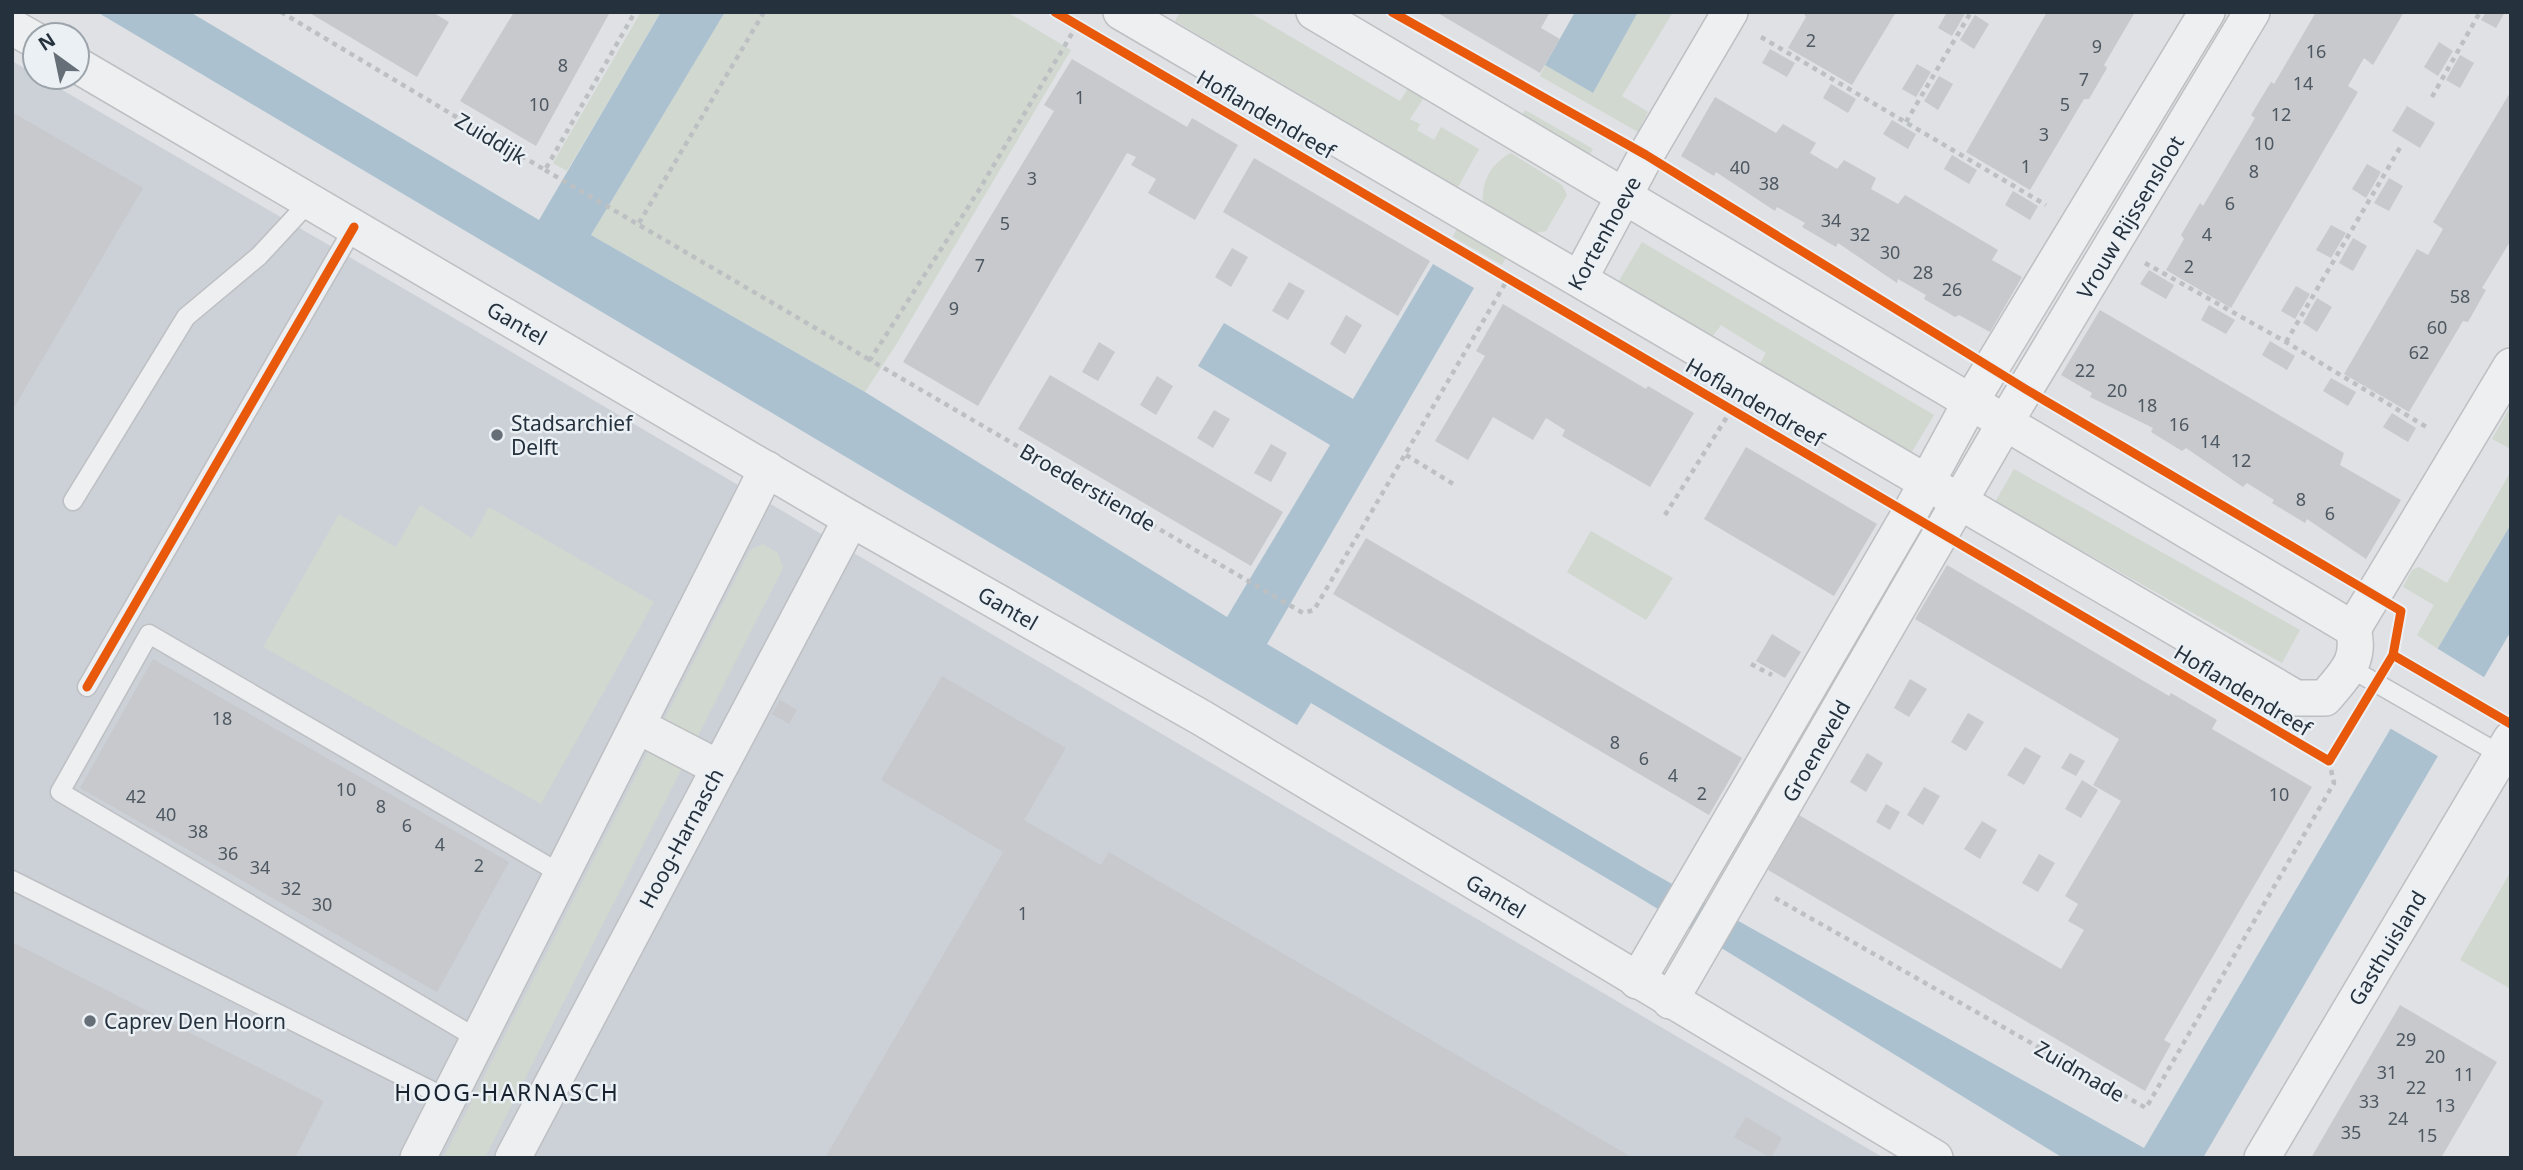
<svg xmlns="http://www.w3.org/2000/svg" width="2523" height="1170" font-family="'Noto Sans',sans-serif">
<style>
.built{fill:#ccd1d8}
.green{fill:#d0d8cf}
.water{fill:#abc1d0}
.pier{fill:#dfe1e4}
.building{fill:#c7c9cc}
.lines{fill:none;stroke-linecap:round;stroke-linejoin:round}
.lane-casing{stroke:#bdbfc2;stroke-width:21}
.street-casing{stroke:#bdbfc2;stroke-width:38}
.path{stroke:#bdc0c2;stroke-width:4.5;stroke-dasharray:5 5;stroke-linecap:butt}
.lane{stroke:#eeeff1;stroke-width:18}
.street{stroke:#eeeff1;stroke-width:35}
.cycleway-casing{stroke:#ebf0f5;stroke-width:13}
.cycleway{stroke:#e8590c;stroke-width:9}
.poi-dot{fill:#666f77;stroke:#ebf0f5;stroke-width:2.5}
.labels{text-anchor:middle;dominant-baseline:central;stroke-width:5;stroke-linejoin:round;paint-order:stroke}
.number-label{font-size:18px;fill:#4e5862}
.street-label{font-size:21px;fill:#25313d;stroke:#ebf0f5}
.poi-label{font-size:21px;fill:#25313d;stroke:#ebf0f5;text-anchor:start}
.neighbourhood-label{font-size:23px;letter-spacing:2px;fill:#18222e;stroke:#ebf0f5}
</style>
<rect width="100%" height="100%" fill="#dfe1e4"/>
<!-- built -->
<path class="built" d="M12 61 35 74V77H40L406 290 1884 1158H12Z"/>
<!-- green -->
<g class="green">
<path d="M641 12H661L567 171 553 163Z"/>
<path d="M725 12H1007L1071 50 897 343 865 392 591 235Z"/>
<path d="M1180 12H1249L1400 101 1409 87 1425 96 1410 119 1420 124 1417 130 1434 140 1441 127 1479 149 1458 187 1175 21Z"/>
<path d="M1638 12H1673L1622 96 1648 112 1638 132 1540 76 1545 65 1593 93Z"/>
<path d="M1525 110 1593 149 1585 162 1518 123Z"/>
<path d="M1511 153 1562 185 1567 195 1546 231 1535 233 1483 204C1481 182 1491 163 1511 153Z"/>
<path d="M1460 222 1509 252 1502 265 1453 237Z"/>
<path d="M1642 242 1934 415 1910 455 1759 365 1766 353 1721 325 1712 337 1619 281Z"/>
<path d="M2511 406V449L2492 439Z"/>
<path d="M2014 469 2300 630 2282 663 1995 502Z"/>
<path d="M2511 471V524L2438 649 2417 635 2434 605 2403 587 2412 570 2419 567 2447 583Z"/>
<path d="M420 505 472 538 489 507 654 602 541 804 263 647 339 514 396 547Z"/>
<path d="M1591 531 1673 578 1646 620 1567 572Z"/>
<path d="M763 544 778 553 783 568 485 1158H443L750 550Z"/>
<path d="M2511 871V989L2460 960Z"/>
</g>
<!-- water -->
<g class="water">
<path d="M97 12H190L539 220 661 12H725L591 235 865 392 1227 617 1330 445 1198 366 1224 323 1353 399 1433 264 1474 288 1267 644 1649 871 2144 1148 2511 524V631L2203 1158H2063L1635 895 1311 703 1297 725Z"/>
<path d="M1575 12H1638L1593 93 1545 65Z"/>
</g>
<!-- pier -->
<path class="pier" d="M2435 647 2487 679 2441 758 2388 727Z"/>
<!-- building -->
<g class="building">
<path d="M308 12H432L449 22 417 77Z"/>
<path d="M514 12H610L536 146 460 101Z"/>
<path d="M1436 12H1550L1541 28 1560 39 1540 73Z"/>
<path d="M1803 12H1896L1852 85 1788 48 1806 17Z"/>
<path d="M1947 12H1966L1952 36 1938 28Z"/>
<path d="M2047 12H2135L2104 65 2107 68 2089 99H2084L2030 190 1966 152Z"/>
<path d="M2316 12H2404L2373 65 2364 58 2348 86 2358 92 2231 308 2166 270 2184 239 2181 235 2200 203 2203 206 2255 118 2251 115 2271 82 2274 84Z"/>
<path d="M2486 12H2505L2496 28 2481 20Z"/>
<path d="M1975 15 1989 24 1974 49 1960 40Z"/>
<path d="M2439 42 2453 51 2438 76 2424 67Z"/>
<path d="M1770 49 1795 63 1787 77 1762 63Z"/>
<path d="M2460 55 2474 63 2460 88 2446 80Z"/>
<path d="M1072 59 1187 127 1192 118 1238 145 1195 220 1148 193 1156 179 1131 165 1136 157 1127 153 978 406 903 362 1054 111 1044 105Z"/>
<path d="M1917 64 1931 72 1916 97 1902 89Z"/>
<path d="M1939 76 1953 84 1938 110 1924 101Z"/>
<path d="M1831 84 1856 99 1848 113 1823 98Z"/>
<path d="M2511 91V240L2482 288 2486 290 2468 322 2463 321 2409 412 2344 374 2417 249 2428 255 2443 229 2433 222Z"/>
<path d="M1715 97 1776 133 1783 124 1816 143 1810 153 1837 169 1844 160 1876 178 1871 189 1898 204 1905 195 1998 250 1992 260 2022 277 1990 332 1959 315 1955 317 1924 299 1926 295 1898 279 1897 283 1838 243 1836 247 1802 227 1805 223 1777 207 1775 211 1716 172 1714 176 1681 156Z"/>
<path d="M2407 106 2435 123 2420 148 2392 131Z"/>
<path d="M12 112 143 188 12 411Z"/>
<path d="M1892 120 1916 134 1908 149 1883 134Z"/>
<path d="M1952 155 1977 170 1969 184 1944 169Z"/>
<path d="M1254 158 1430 261 1398 316 1223 212Z"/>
<path d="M2367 164 2381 172 2366 198 2352 189Z"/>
<path d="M2389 178 2403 186 2389 211 2374 203Z"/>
<path d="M2013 191 2038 206 2030 220 2005 205Z"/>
<path d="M2331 225 2346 233 2331 258 2316 250Z"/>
<path d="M2353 238 2367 246 2353 271 2339 263Z"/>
<path d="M1232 248 1248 257 1231 287 1215 277Z"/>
<path d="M2149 270 2174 285 2166 299 2140 284Z"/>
<path d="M1289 282 1305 291 1288 320 1272 311Z"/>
<path d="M2296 286 2310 294 2295 319 2281 311Z"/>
<path d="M2317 298 2332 307 2317 332 2303 323Z"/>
<path d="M1503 304 1646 389 1648 386 1694 413 1650 487 1562 436 1565 430 1546 418 1533 440 1493 417 1468 460 1435 441 1485 356 1476 351Z"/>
<path d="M2209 305 2235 320 2226 334 2201 320Z"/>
<path d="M2100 310 2344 453 2340 465 2401 500 2366 559 2307 519 2305 523 2272 503 2274 500 2247 483 2243 487 2186 448 2182 451 2151 432 2153 428 2090 397 2092 393 2061 375Z"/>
<path d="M1346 315 1362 325 1345 354 1330 344Z"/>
<path d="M2270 341 2295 356 2287 370 2262 355Z"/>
<path d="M1099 342 1115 352 1098 381 1082 372Z"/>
<path d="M1050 375 1283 512 1251 566 1018 429Z"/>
<path d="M1157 376 1173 386 1156 415 1140 405Z"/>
<path d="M2331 378 2356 392 2348 406 2323 391Z"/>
<path d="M1214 410 1230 419 1213 448 1197 438Z"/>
<path d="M2392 413 2416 428 2408 442 2383 427Z"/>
<path d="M1271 444 1287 453 1271 482 1254 473Z"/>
<path d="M1746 447 1877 524 1834 596 1704 519Z"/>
<path d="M1366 538 1742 758 1709 815 1333 594Z"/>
<path d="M1947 565 2169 696 2171 693 2217 720 2212 729 2312 787 2164 1040 2171 1044 2145 1091 1768 870 1799 815 2061 969 2084 930 2068 921 2078 904 2065 896 2121 801 2093 785 2119 739 1915 619Z"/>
<path d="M1772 634 1801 652 1785 678 1756 661Z"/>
<path d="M153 659 509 862 437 992 80 788Z"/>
<path d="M942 676 1066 748 1024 820 1101 865 1109 852 1633 1158H825L1003 852 881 780Z"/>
<path d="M1910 679 1927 689 1909 717 1894 708Z"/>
<path d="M780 700 797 710 789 724 772 714Z"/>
<path d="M1968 713 1984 722 1966 751 1951 742Z"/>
<path d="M2025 747 2041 756 2024 785 2007 775Z"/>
<path d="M1867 753 1883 763 1866 792 1850 782Z"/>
<path d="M2070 753 2085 761 2076 776 2061 768Z"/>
<path d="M2082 780 2098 790 2081 818 2065 809Z"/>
<path d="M1924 787 1940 796 1923 825 1907 815Z"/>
<path d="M1886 804 1900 812 1890 830 1876 822Z"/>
<path d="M1982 821 1997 830 1980 859 1964 849Z"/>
<path d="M2039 854 2055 863 2038 892 2022 883Z"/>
<path d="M12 942 324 1101 295 1158H12Z"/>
<path d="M2400 1005 2497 1062 2441 1158H2311Z"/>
<path d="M1746 1117 1782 1138 1771 1158 1734 1137Z"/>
</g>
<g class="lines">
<!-- lane casing -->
<g class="lane-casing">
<g id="lane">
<path d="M73 501 186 317 259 256 310 201"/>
<path d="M2350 668 2505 757"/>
<path d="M87 687 354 227"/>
<path d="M12 880 448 1099"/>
<path d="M478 1039 60 792 149 634 563 875"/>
</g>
</g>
<!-- street casing -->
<g class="street-casing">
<g id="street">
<path d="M1121 12 2296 698H2325C2344 675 2362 661 2353 629L1314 12"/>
<path d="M12 27 35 40"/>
<path d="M77 65 851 519 1202 718 1935 1158"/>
<path d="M1580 278 1646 155 1730 12"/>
<path d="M2353 629 2511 366"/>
<path d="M638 726 719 768"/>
<path d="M1637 981 1910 513 1971 401 2207 12"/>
<path d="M1670 1001 2006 421 2252 12"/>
<path d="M418 1158 767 469"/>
<path d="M513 1158 851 519"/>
<path d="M2262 1158 2511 739"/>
</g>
</g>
<!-- path -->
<g class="path">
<path d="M281 12 545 170 635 12"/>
<path d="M1077 25 979 190 870 360 1303 613 1314 610 1506 282"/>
<path d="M1761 37 2046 205"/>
<path d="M2432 97 2480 12"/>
<path d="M1906 122 1971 12"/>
<path d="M545 170 870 360"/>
<path d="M639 223 764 12"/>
<path d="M2145 263 2286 342 2428 428"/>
<path d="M2286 342 2401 146"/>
<path d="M1406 455 1455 485"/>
<path d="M1665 515 1730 412"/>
<path d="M1751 664 1772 675"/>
<path d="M1775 898 2146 1108 2334 783 2329 761"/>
</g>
<!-- lane -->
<use href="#lane" class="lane"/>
<!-- street -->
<use href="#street" class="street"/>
<!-- cycleway casing -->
<g class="cycleway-casing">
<g id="cycleway">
<path d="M1055 12 2329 761 2393 655 2401 611 2027 390 1646 155 1392 12"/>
<path d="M2393 655 2511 724"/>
<path d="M87 687 354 227"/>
</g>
</g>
<!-- cycleway -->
<use href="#cycleway" class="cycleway"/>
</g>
<!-- markers -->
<g class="poi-dot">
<circle cx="497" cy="435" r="7"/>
<circle cx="90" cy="1021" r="7"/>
</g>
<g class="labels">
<!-- number labels -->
<g class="number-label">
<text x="1811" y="40">2</text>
<text x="2097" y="46">9</text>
<text x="2316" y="51">16</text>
<text x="563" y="65">8</text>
<text x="2084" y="79">7</text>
<text x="2303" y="83">14</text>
<text x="1080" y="97">1</text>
<text x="539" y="104">10</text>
<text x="2065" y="104">5</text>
<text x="2281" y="114">12</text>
<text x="2044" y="134">3</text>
<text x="2264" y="143">10</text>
<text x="2026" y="166">1</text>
<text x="1740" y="167">40</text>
<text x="2254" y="171">8</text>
<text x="1032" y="178">3</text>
<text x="1769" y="183">38</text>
<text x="2230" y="203">6</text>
<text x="1831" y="220">34</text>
<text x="1005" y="223">5</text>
<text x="1860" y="234">32</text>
<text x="2207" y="234">4</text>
<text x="1890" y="252">30</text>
<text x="980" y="265">7</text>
<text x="2189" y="266">2</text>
<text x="1923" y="272">28</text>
<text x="1952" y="289">26</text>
<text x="2460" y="296">58</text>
<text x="954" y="308">9</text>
<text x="2437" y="327">60</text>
<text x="2419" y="352">62</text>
<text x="2085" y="370">22</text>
<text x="2117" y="390">20</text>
<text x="2147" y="405">18</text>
<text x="2179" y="424">16</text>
<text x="2210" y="441">14</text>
<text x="2241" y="460">12</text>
<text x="2301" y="499">8</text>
<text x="2330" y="513">6</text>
<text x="222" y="718">18</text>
<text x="1615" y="742">8</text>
<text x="1644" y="758">6</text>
<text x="1673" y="775">4</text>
<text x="346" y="789">10</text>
<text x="1702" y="793">2</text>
<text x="2279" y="794">10</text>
<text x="136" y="796">42</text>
<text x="381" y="806">8</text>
<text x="166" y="814">40</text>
<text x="407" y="825">6</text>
<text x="198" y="831">38</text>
<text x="440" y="844">4</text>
<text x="228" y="853">36</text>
<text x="479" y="865">2</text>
<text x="260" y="867">34</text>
<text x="291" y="888">32</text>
<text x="322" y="904">30</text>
<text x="1023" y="913">1</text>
<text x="2406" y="1039">29</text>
<text x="2435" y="1056">20</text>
<text x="2387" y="1072">31</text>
<text x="2464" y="1074">11</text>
<text x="2416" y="1087">22</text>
<text x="2369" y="1101">33</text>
<text x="2445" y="1105">13</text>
<text x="2398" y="1118">24</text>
<text x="2351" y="1132">35</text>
<text x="2427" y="1135">15</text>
</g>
<!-- street labels -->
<g class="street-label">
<text transform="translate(1266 114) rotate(30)">Hoflandendreef</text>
<text transform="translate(491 138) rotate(31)">Zuiddijk</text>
<text transform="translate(2130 217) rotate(-59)">Vrouw Rijssensloot</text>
<text transform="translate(1604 233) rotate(-61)">Kortenhoeve</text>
<text transform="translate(517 323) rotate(30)">Gantel</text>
<text transform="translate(1755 402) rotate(30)">Hoflandendreef</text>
<text transform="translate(1088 487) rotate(30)">Broederstiende</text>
<text transform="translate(1008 608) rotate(30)">Gantel</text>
<text transform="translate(2243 690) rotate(31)">Hoflandendreef</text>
<text transform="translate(1816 751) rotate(-60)">Groeneveld</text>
<text transform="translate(681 838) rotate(-62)">Hoog-Harnasch</text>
<text transform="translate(1496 896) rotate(31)">Gantel</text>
<text transform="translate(2387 948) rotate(-59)">Gasthuisland</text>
<text transform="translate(2080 1071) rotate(30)">Zuidmade</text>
</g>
<!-- poi labels -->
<g class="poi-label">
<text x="511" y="423">Stadsarchief<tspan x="511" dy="24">Delft</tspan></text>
<text x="104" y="1021">Caprev Den Hoorn</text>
</g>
<!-- neighbourhood labels -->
<g class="neighbourhood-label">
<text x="507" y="1092">HOOG-HARNASCH</text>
</g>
</g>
<!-- border -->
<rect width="2523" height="1170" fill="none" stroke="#25313d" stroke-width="28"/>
<!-- north arrow -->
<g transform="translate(56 56) rotate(327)"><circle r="33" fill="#ebf0f5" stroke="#9ca4ab" stroke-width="2"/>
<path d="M0-5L12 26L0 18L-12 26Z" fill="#666f77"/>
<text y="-10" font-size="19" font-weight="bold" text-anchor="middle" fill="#25313d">N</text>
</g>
</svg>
